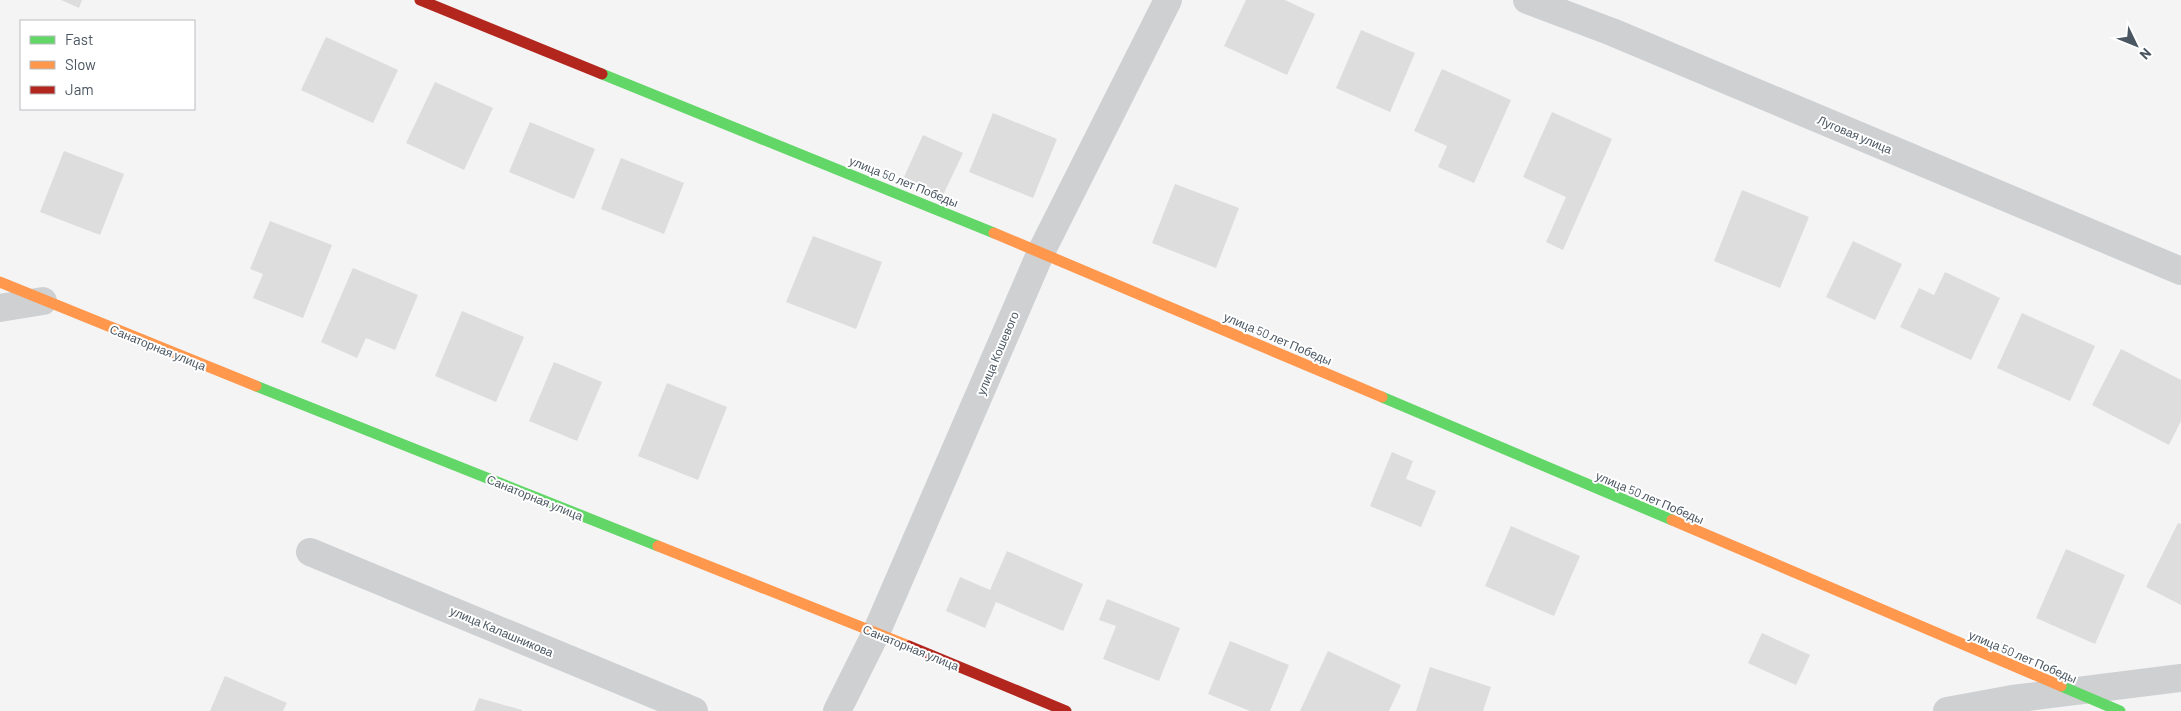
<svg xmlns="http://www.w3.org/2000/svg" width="2181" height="711" font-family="Barlow,sans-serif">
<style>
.building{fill:#ddddde}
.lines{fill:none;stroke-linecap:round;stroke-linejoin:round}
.street{stroke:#ced0d2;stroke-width:28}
.fast{stroke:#63d668;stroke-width:11}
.slow{stroke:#ff974d;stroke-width:11}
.jam{stroke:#b3261e;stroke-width:11}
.labels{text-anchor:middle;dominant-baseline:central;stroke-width:4;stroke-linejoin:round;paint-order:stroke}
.street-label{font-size:12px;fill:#4a5661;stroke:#fff}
</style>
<rect width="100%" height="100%" fill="#f4f4f4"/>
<!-- building -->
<g class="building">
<path d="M61 0H82L79 8Z"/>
<path d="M1246 0H1285L1315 14 1287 75 1224 46Z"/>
<path d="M1361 30 1415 53 1390 112 1336 88Z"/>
<path d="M326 37 398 70 373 123 301 90Z"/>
<path d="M1442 69 1511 100 1474 183 1438 167 1447 146 1414 131Z"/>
<path d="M435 82 493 108 464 170 406 143Z"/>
<path d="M1552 112 1612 139 1563 250 1546 242 1566 197 1523 177Z"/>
<path d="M993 113 1057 139 1033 198 969 172Z"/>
<path d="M530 122 595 149 574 199 509 172Z"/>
<path d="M923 135 963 153 943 195 904 177Z"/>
<path d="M64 151 124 174 100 235 40 212Z"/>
<path d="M621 158 684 183 664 234 601 209Z"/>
<path d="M1175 184 1239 208 1216 268 1152 243Z"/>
<path d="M1742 190 1809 217 1780 288 1714 261Z"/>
<path d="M270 221 332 245 303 318 253 298 263 274 250 269Z"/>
<path d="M813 236 882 262 856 329 786 302Z"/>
<path d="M1853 241 1902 264 1875 320 1826 297Z"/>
<path d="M353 268 418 295 395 350 366 338 357 358 321 342Z"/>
<path d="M1945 272 2000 298 1971 360 1900 327 1919 288 1934 295Z"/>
<path d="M462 311 524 337 496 402 435 376Z"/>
<path d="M2022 313 2095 346 2070 401 1997 368Z"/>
<path d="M2121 349 2181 380V421L2169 445 2092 405Z"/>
<path d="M554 362 602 382 577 441 529 421Z"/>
<path d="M667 383 727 407 698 480 638 456Z"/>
<path d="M1392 452 1413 461 1406 479 1436 491 1421 527 1370 506Z"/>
<path d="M2178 523 2181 524V605L2146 587Z"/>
<path d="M1511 526 1580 556 1554 616 1485 586Z"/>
<path d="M2066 549 2125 575 2095 644 2036 618Z"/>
<path d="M1007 551 1083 584 1063 631 996 602 985 628 946 611 960 577 990 590Z"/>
<path d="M1107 599 1180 628 1159 681 1103 659 1116 626 1099 620Z"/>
<path d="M1762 633 1810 655 1796 685 1748 663Z"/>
<path d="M1230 641 1289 665 1270 711H1250L1208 694Z"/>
<path d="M1328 651 1401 685 1389 711H1300Z"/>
<path d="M1430 667 1491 687 1483 711H1416Z"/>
<path d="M225 676 287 703 283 711H210Z"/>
<path d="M479 698 522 710V711H474Z"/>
</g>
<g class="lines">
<!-- street -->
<g class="street">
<path d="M1527 0 1612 32 2181 271"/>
<path d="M0 308 43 301"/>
<path d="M310 552 694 711"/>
<path d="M837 711 876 633 1041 252 1168 0"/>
<path d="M1947 711 2012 699 2181 678"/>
</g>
<!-- fast -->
<g class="fast">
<path d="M602 74 994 233"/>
<path d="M256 386 658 546"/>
<path d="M1382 397 1672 520"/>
<path d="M2061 686 2120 711"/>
</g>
<!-- slow -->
<g class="slow">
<path d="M994 233 1382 397"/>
<path d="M0 282 256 386"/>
<path d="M1672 520 2061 686"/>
<path d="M658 546 909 646"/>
</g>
<!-- jam -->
<g class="jam">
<path d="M420 0 602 74"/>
<path d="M909 646 1066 711"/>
</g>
</g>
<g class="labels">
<!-- street labels -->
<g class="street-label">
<text transform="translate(1855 134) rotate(23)">Луговая улица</text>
<text transform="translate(904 181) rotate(22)">улица 50 лет Победы</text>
<text transform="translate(1278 338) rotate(23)">улица 50 лет Победы</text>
<text transform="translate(158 347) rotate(22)">Санаторная улица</text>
<text transform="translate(997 353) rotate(-67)">улица Кошевого</text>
<text transform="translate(535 497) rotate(22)">Санаторная улица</text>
<text transform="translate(1650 497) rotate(23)">улица 50 лет Победы</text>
<text transform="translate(502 631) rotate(23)">улица Калашникова</text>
<text transform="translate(911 647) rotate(22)">Санаторная улица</text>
<text transform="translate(2023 656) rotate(23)">улица 50 лет Победы</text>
</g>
</g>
<!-- legend -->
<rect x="20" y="20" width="175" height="90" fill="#ffffff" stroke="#b7bbc0"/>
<rect x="30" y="36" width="25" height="8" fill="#63d668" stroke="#b7bbc0"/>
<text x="65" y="45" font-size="15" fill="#4a5661">Fast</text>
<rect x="30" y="61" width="25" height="8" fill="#ff974d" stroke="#b7bbc0"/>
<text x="65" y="70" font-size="15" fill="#4a5661">Slow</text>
<rect x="30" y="86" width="25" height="8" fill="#b3261e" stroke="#b7bbc0"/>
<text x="65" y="95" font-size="15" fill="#4a5661">Jam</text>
<!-- north arrow -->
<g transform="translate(2136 45) rotate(133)" stroke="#ffffff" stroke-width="4" paint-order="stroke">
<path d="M0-4L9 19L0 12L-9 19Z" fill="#4a5661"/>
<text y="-8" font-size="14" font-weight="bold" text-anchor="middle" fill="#4a5661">N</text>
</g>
</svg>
